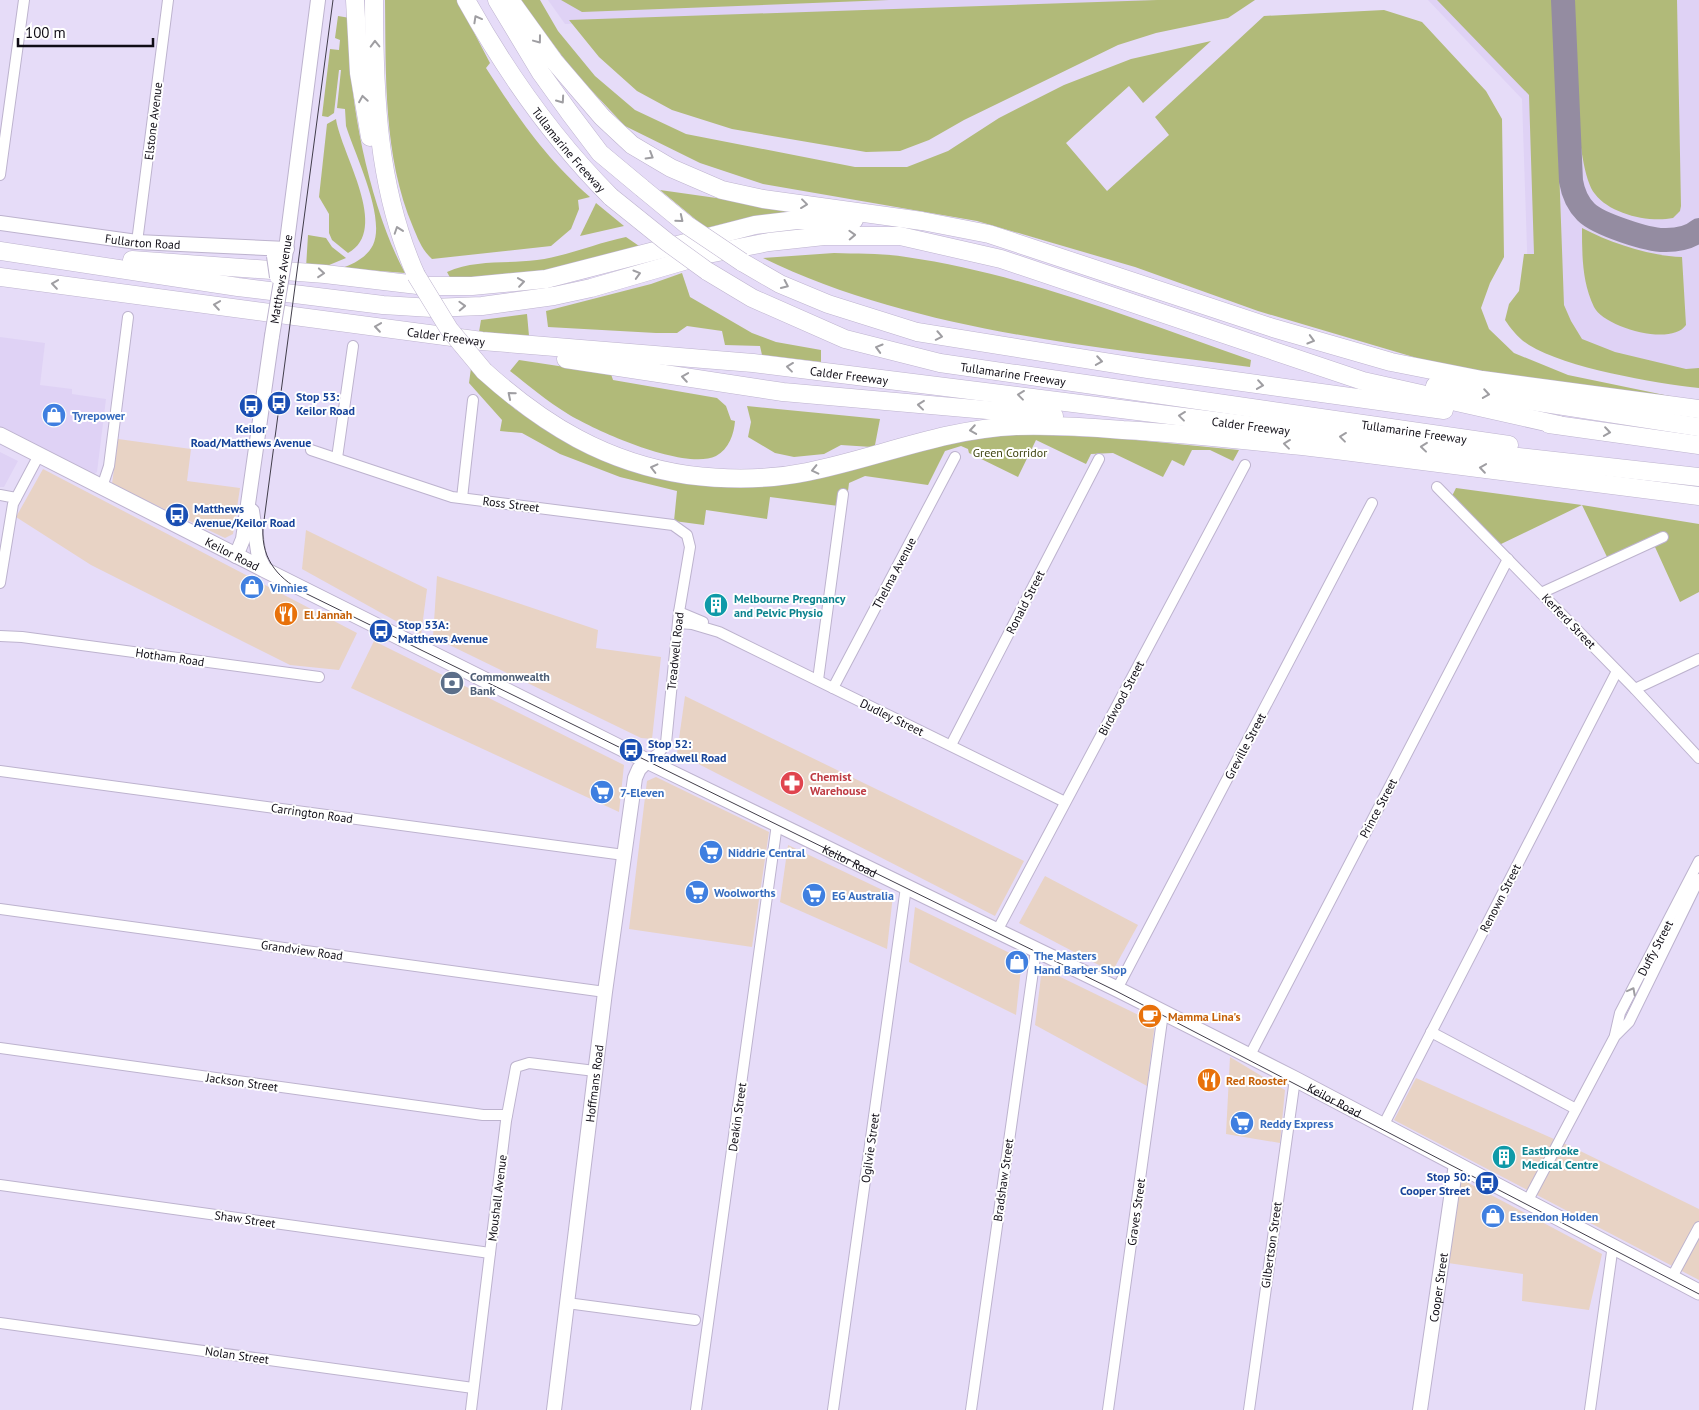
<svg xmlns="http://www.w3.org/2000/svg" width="1699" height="1410" font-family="'PT Sans',sans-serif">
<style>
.commercial{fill:#e8d3c5}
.built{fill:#dfd2f5}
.green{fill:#b1ba79}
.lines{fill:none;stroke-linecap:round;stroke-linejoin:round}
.taxiway{stroke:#948ca1;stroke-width:24}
.street-casing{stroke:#bdb3ce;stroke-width:12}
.secondary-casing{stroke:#bdb3ce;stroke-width:16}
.primary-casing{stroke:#bdb3ce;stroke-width:17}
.highway-casing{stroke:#bdb3ce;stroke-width:19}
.street{stroke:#fff;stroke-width:10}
.secondary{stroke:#fff;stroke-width:14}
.primary{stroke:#fff;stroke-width:15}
.highway{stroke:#fff;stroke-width:18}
.tram{stroke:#413d4a;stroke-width:1}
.secondary-bridge-casing{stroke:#bdb3ce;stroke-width:16;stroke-linecap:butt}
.highway-bridge-casing{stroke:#bdb3ce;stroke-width:19;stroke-linecap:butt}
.secondary-bridge{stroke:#fff;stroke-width:14}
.highway-bridge{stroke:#fff;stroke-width:18}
.oneway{stroke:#9f9ea2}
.labels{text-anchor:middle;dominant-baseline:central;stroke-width:4;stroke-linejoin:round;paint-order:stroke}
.street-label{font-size:12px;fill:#100d16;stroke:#fff}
.transit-label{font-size:12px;font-weight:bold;fill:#164399;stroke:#fff;text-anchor:start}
.shop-label{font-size:12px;font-weight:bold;fill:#366cbe;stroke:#fff;text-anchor:start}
.park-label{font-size:12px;fill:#3e4311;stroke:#fff}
.culture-label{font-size:12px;font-weight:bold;fill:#0d838f;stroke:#fff;text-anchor:start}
.food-label{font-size:12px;font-weight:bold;fill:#c56008;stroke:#fff;text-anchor:start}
.service-label{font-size:12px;font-weight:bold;fill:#4e5e75;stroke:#fff;text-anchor:start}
.health-label{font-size:12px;font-weight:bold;fill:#be3a42;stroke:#fff;text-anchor:start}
</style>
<rect width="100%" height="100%" fill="#e6dcf8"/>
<!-- commercial -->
<g class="commercial">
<path d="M118 439 191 449 187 481 240 488 233 534 225 538 112 484Z"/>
<path d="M43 469 357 633 339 670 290 665 91 565 16 517Z"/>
<path d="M306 530 427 589 421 635 302 569Z"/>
<path d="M437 576 598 630 596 648 661 657 652 739 641 738 433 637Z"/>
<path d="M374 641 624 765 619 812 351 688Z"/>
<path d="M685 696 1024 861 995 916 677 753Z"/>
<path d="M656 777 769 832 752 947 629 929 647 781Z"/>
<path d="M788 845 893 895 887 949 780 902Z"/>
<path d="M1045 876 1138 925 1112 972 1019 923Z"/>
<path d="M915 907 1022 959 1016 1015 909 962Z"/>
<path d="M1042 968 1155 1023 1147 1086 1035 1025Z"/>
<path d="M1230 1057 1285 1090 1280 1143 1226 1134Z"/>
<path d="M1416 1078 1572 1147 1699 1209V1280L1394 1120Z"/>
<path d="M1461 1179 1602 1254 1589 1310 1522 1301 1523 1274 1448 1263Z"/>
</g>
<!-- built -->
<g class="built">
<path d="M548 0H1244L565 24Z"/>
<path d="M1428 0H1699V382L1530 338 1522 99Z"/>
<path d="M0 337 45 343 40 385 72 389V394L106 399 97 472 93 475 0 429Z"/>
<path d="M0 452 18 461 4 487H0Z"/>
</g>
<!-- green -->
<g class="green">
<path d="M385 0H457L490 63 486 68C519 119 544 156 590 197L578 200 579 209 571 229 551 246 432 259C422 250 418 239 413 227 383 156 386 75 385 0Z"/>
<path d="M520 0H540L558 31 595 76 635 110 686 134 855 167H907L948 151 999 118 1064 85 1131 59 1211 41 1143 103 1129 86 1066 143 1107 191 1169 135 1155 117 1264 16 1384 10 1422 22 1486 91 1502 119 1504 257 1490 283 1481 308 1489 329 1514 353 1568 375 1679 398 1699 400V405L1621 397 1427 361 1258 311 1135 267 977 221 763 184 700 163 625 126 575 73Z"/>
<path d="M561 0H889L582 12Z"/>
<path d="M1157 0H1255L1228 18 1156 33 1118 45 964 120 929 140 900 151 866 152 732 129 672 110 637 91 599 57 569 20Z"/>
<path d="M1437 0H1553L1564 305 1571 321 1582 339 1615 352 1686 369 1699 368V388C1654 383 1566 368 1529 345 1519 339 1511 329 1505 320L1509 304 1519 291 1524 254H1534L1529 95Z"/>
<path d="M1574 0H1677L1681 206 1680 211 1673 218C1649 223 1610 214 1595 194 1574 168 1574 38 1574 0Z"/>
<path d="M338 16 350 18C345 90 370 209 405 273L342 268C354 264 367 257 373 245 386 217 355 155 346 126L345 109 337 108 341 70H339L334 113 328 117 322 116 330 49 339 50 340 40 335 38Z"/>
<path d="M336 119C341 154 391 230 348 253L332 240 329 233V214L319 197 327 124Z"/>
<path d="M660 190 788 208 790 215 748 218 706 228Z"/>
<path d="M596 203 624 226 580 236Z"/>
<path d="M1582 228C1611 243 1649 256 1682 257L1686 325C1671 347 1604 327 1594 307 1582 282 1582 255 1582 228Z"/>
<path d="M308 235 326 238 332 247 346 258 322 268H306Z"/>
<path d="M626 237 642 248 563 272 453 283 447 272C475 259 507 264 537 260 568 256 596 243 626 237Z"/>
<path d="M834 253C858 254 882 253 906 257 1025 274 1138 321 1251 360L1250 367C1088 346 911 330 763 258Z"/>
<path d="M682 273 690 297 752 333 776 342 821 350V362L762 355 760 346 725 345 722 331 687 326 677 333H656L548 327 546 311 651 284Z"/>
<path d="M527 314 529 336 479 332 481 320Z"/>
<path d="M519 360 611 374 613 380 717 398 726 406 731 420 735 421C734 434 729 449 716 456 685 471 596 431 568 414 547 401 529 386 510 371Z"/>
<path d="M471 368 515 409 551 433 738 486H775L832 475 933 445 1008 434 1105 437 1239 450 1233 461 1210 450H1192L1184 466 1172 460 1163 477 1113 453 1091 454 1086 464 1036 440 1018 477 969 453 968 449 961 446 945 451 928 485 865 476 849 483 846 507 770 497 767 519 706 510 704 525 674 521 677 491 620 477 560 454 522 433 500 431 502 420 469 383Z"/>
<path d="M747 406 880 419 875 445 872 447 841 445 824 454 794 457 775 453 748 437 751 422Z"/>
<path d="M1456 488 1582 505 1699 524V592L1680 602 1655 547 1608 559 1582 505 1499 545 1451 498Z"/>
</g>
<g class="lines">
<!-- taxiway -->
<path class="taxiway" d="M1563 0 1571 181C1573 193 1577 203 1586 212 1598 224 1649 241 1666 240 1678 240 1690 238 1699 230"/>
<!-- street casing -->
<g class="street-casing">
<g id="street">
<path d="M0 175 24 0"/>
<path d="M137 242 168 0"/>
<path d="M311 450 452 497 673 525 687 535 690 547 679 612 666 743 659 753 647 761"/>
<path d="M337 458 353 346"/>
<path d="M102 487 109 466 128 317"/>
<path d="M1437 487 1635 689 1699 758"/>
<path d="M0 495 16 498"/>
<path d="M462 498 473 400"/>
<path d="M0 583 13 504 39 455"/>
<path d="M1541 593 1663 537"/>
<path d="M679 612 703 622"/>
<path d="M678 623 692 624 719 632 1065 802"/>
<path d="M0 636 22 637 319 677"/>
<path d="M818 680 843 494"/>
<path d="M833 688 955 457"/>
<path d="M1635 689 1699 659"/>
<path d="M951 745 1099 459"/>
<path d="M0 771 624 855"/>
<path d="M0 909 605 992"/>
<path d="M997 931 1245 465"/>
<path d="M1117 989 1372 503"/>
<path d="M1431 1032 1576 1109"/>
<path d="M1615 1035 1620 1013 1699 861"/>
<path d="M0 1048 483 1115H507"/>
<path d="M1249 1057 1508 559"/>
<path d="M1383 1126 1617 671"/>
<path d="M0 1185 490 1253"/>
<path d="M1527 1202 1615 1036 1629 1022 1699 879"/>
<path d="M1672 1277 1699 1227"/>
<path d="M567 1303 695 1320"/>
<path d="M0 1323 473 1388"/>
<path d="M471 1410 506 1121 516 1067 529 1063 595 1071"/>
<path d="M696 1410 777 824"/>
<path d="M833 1410 906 887"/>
<path d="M971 1410 1036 950"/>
<path d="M1108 1410 1163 1013"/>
<path d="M1249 1410 1295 1079"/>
<path d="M1590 1410 1612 1252 1615 1247"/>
</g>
</g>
<!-- secondary casing -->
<g class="secondary-casing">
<g id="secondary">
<path id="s1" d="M0 223 137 242 287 249"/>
<path d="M285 257 318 0"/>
<path d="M252 511 259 558 265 570"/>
<path d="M236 556 243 539 272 336"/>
<path id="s2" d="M554 1410 605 992 635 778 639 769 647 761"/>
<path id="s3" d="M1420 1410 1456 1164"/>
</g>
</g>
<!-- primary casing -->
<g class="primary-casing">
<g id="primary">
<path id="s4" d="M0 435 265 570 647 761 1117 989 1295 1079 1699 1292"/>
</g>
</g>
<!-- highway casing -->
<g class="highway-casing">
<g id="highway">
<path d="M355 0 359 73 370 137"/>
<path d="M374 0C374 94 377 188 416 275"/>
<path id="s5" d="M466 0C506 72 553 139 611 197"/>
<path d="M497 0 541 73 569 112 600 153 642 188"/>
<path d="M510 0 554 61 602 117 632 145 671 168 722 190 763 199 922 221 989 234 1273 328 1391 362 1482 380 1699 409"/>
<path d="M0 251 238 287 383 305 432 308 482 306 554 296 591 288 708 254 769 242 824 236H900L1001 259 1363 381 1559 425"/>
<path d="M132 260 325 274 426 286H472L546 279 755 225 797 220H854"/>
<path d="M742 262 780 284 828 304 917 332 1148 369 1444 410"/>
<path id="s6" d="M707 271 752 298 845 339 940 363 1509 445"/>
<path id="s7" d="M0 277 482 341 753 363 1392 443 1699 477"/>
<path d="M566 359 783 392 1054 416"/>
<path d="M484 371C544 425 606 463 688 475 727 480 768 480 807 472 877 458 943 429 1016 426 1052 425 1087 427 1123 430 1194 434 1265 442 1336 450 1457 465 1578 480 1699 496"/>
<path d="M1435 386 1699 427"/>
<path d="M1549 424 1699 445"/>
</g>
</g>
<!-- street -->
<use href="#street" class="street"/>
<!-- secondary -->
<use href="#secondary" class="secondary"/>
<!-- primary -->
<use href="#primary" class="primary"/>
<!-- highway -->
<use href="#highway" class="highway"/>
<!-- tram -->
<path class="tram" id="s8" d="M333 0 263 528C261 561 280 580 307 594L1116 991 1699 1294"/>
<!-- secondary-bridge casing -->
<g class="secondary-bridge-casing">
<g id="secondary-bridge">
<path d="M274 256 277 277"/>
<path d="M272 336 285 257"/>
</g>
</g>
<!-- highway-bridge casing -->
<g class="highway-bridge-casing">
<g id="highway-bridge">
<path d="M642 188 687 225 742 262"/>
<path d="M611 197 667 242 707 271"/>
<path d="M416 275 449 329 484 371"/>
</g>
</g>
<!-- secondary-bridge -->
<use href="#secondary-bridge" class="secondary-bridge"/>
<!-- highway-bridge -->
<use href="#highway-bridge" class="highway-bridge"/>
</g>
<!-- one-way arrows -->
<defs><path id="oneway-chevron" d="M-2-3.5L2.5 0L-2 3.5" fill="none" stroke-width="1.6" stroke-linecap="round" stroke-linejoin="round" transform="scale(1.25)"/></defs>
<g class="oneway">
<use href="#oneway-chevron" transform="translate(477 19) rotate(-119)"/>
<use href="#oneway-chevron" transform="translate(538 40) rotate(53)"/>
<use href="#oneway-chevron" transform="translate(375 44) rotate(-91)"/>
<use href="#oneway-chevron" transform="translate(363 99) rotate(-99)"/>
<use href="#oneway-chevron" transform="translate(561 100) rotate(55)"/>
<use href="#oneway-chevron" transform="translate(650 156) rotate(31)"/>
<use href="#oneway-chevron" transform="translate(804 204) rotate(7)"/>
<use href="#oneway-chevron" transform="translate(680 219) rotate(39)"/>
<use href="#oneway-chevron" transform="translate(398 230) rotate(-109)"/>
<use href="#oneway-chevron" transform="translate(852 235) rotate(-2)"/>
<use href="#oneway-chevron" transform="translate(321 273) rotate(5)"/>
<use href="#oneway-chevron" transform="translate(637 274) rotate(-16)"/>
<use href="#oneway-chevron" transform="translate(521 282) rotate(-8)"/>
<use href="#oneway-chevron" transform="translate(55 284) rotate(-172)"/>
<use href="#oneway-chevron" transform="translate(785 285) rotate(25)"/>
<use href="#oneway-chevron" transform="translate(217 305) rotate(-172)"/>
<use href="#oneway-chevron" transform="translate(462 306) rotate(-2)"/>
<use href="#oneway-chevron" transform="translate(378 327) rotate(-172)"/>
<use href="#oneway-chevron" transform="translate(939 336) rotate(11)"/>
<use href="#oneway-chevron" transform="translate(1311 340) rotate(16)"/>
<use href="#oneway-chevron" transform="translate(879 348) rotate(-164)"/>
<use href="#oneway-chevron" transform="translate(1099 361) rotate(9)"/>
<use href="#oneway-chevron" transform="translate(790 367) rotate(-173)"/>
<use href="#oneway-chevron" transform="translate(685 377) rotate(-171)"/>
<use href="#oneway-chevron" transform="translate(1260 385) rotate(8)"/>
<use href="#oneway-chevron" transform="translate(1486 394) rotate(9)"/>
<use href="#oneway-chevron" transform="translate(511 395) rotate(-140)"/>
<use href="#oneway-chevron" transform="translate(1021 395) rotate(-173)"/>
<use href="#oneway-chevron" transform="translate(921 405) rotate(-174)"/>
<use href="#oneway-chevron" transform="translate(1182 416) rotate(-173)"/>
<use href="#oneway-chevron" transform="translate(973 430) rotate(171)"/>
<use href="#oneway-chevron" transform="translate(1607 432) rotate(8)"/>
<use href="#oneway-chevron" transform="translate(1343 437) rotate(-173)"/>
<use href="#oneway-chevron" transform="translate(1287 444) rotate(-173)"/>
<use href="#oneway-chevron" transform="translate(1424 447) rotate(-174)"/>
<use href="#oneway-chevron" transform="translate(654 468) rotate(-166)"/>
<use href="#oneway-chevron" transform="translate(1483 468) rotate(-172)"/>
<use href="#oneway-chevron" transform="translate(815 470) rotate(167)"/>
<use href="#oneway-chevron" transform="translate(1632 991) rotate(-62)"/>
</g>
<!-- icons -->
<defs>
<g id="bus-disc" transform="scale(1.25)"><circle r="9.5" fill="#1a4fb4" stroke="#fff"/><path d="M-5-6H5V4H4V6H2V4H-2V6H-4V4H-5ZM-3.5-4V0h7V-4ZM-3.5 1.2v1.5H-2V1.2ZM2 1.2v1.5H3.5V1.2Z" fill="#fff"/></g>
<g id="shop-disc" transform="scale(1.25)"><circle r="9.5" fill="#3f7fe0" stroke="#fff"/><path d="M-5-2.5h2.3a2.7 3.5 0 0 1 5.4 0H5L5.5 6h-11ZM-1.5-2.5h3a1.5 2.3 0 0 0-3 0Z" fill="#fff"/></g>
<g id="building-disc" transform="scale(1.25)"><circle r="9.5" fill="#0f9aa8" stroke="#fff"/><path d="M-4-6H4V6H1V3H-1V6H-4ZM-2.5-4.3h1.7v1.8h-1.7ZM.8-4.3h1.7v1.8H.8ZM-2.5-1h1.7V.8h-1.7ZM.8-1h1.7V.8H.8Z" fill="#fff"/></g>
<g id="restaurant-disc" transform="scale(1.25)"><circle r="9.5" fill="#e8710a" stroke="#fff"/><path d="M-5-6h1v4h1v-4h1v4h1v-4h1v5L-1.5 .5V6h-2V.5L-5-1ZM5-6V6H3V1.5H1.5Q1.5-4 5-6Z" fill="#fff"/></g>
<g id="bank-disc" transform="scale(1.25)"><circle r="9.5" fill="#5c6f8a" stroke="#fff"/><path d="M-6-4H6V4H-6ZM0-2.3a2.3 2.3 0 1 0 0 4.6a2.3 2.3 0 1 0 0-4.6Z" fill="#fff"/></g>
<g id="pharmacy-disc" transform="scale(1.25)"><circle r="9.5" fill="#e0444e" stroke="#fff"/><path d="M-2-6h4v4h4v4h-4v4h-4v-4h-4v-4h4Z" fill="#fff"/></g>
<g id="supermarket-disc" transform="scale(1.25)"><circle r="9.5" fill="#3f7fe0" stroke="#fff"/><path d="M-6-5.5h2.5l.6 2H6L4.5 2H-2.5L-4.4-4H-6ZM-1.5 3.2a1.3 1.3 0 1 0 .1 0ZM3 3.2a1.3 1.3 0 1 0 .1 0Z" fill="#fff"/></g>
<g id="cafe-disc" transform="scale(1.25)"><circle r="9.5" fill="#e8710a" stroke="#fff"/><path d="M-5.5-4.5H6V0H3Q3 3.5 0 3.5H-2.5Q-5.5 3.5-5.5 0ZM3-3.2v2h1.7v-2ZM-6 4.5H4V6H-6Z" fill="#fff"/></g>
</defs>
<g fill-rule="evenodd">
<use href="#bus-disc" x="279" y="403"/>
<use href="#bus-disc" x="251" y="406"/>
<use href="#shop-disc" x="54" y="415"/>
<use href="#bus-disc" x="177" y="515"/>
<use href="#shop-disc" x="252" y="587"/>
<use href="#building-disc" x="716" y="605"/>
<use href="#restaurant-disc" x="286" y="614"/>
<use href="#bus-disc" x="381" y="631"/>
<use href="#bank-disc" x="452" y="683"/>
<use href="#bus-disc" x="631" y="750"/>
<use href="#pharmacy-disc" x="792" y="783"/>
<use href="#supermarket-disc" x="602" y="792"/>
<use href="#supermarket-disc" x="711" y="852"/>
<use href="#supermarket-disc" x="697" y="892"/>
<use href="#supermarket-disc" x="814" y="895"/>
<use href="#shop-disc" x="1017" y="962"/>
<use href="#cafe-disc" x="1150" y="1016"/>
<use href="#restaurant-disc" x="1209" y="1080"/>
<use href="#supermarket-disc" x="1242" y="1123"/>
<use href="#building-disc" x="1504" y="1157"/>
<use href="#bus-disc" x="1487" y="1183"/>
<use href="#shop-disc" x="1493" y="1216"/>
</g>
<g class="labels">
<!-- street labels -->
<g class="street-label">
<text transform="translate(153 121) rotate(-83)">Elstone Avenue</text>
<text stroke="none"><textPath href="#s5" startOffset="182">Tullamarine Freeway</textPath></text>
<text stroke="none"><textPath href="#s1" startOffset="144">Fullarton Road</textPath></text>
<text transform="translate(281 279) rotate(-81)">Matthews Avenue</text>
<text stroke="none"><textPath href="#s7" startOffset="450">Calder Freeway</textPath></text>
<text stroke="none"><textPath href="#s7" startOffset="855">Calder Freeway</textPath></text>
<text stroke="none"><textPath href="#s6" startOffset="326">Tullamarine Freeway</textPath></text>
<text stroke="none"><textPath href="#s7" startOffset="1260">Calder Freeway</textPath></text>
<text stroke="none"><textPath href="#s6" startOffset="731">Tullamarine Freeway</textPath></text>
<text transform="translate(511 504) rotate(7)">Ross Street</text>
<text stroke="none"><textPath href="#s4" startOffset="261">Keilor Road</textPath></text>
<text transform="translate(894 573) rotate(-62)">Thelma Avenue</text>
<text transform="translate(1025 602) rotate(-63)">Ronald Street</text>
<text transform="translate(1569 621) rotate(46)">Kerferd Street</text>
<text transform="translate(675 651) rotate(-84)">Treadwell Road</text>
<text transform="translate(170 657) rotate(8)">Hotham Road</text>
<text transform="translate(1121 698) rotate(-62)">Birdwood Street</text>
<text transform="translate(892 717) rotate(26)">Dudley Street</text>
<text transform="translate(1245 746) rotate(-62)">Greville Street</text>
<text transform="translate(1378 808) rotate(-62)">Prince Street</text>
<text transform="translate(312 813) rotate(8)">Carrington Road</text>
<text stroke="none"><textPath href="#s8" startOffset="1222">Keilor Road</textPath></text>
<text transform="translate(1500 898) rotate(-63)">Renown Street</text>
<text transform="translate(1655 948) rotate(-62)">Duffy Street</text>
<text transform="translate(302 950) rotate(8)">Grandview Road</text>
<text transform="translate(242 1082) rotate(8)">Jackson Street</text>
<text stroke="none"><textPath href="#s2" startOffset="329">Hoffmans Road</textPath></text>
<text stroke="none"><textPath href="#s4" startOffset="1491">Keilor Road</textPath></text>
<text transform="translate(737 1117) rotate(-82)">Deakin Street</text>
<text transform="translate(870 1148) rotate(-82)">Ogilvie Street</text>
<text transform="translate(1003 1180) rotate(-82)">Bradshaw Street</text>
<text transform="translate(497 1198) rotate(-83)">Moushall Avenue</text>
<text transform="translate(1136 1212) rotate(-82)">Graves Street</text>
<text transform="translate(245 1219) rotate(8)">Shaw Street</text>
<text transform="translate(1271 1245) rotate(-82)">Gilbertson Street</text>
<text stroke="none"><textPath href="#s3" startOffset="124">Cooper Street</textPath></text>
<text transform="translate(237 1355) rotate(8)">Nolan Street</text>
</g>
<!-- transit labels -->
<g class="transit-label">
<text x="296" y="396">Stop 53:<tspan x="296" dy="14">Keilor Road</tspan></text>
<text x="251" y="428" text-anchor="middle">Keilor<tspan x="251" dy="14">Road/Matthews Avenue</tspan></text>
<text x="194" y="508">Matthews<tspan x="194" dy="14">Avenue/Keilor Road</tspan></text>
<text x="398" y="624">Stop 53A:<tspan x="398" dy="14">Matthews Avenue</tspan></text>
<text x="648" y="743">Stop 52:<tspan x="648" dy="14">Treadwell Road</tspan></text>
<text x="1470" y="1176" text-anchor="end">Stop 50:<tspan x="1470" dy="14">Cooper Street</tspan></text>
</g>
<!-- shop labels -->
<g class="shop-label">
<text x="72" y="415">Tyrepower</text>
<text x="270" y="587">Vinnies</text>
<text x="620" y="792">7-Eleven</text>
<text x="728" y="852">Niddrie Central</text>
<text x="714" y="892">Woolworths</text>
<text x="832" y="895">EG Australia</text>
<text x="1034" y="955">The Masters<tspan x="1034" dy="14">Hand Barber Shop</tspan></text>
<text x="1260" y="1123">Reddy Express</text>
<text x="1510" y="1216">Essendon Holden</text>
</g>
<!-- park labels -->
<g class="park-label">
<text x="1010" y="452">Green Corridor</text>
</g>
<!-- culture labels -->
<g class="culture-label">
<text x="734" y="598">Melbourne Pregnancy<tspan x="734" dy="14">and Pelvic Physio</tspan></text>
<text x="1522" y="1150">Eastbrooke<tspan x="1522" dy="14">Medical Centre</tspan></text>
</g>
<!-- food labels -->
<g class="food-label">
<text x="304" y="614">El Jannah</text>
<text x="1168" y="1016">Mamma Lina's</text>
<text x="1226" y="1080">Red Rooster</text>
</g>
<!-- service labels -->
<g class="service-label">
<text x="470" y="676">Commonwealth<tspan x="470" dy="14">Bank</tspan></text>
</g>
<!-- health labels -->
<g class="health-label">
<text x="810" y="776">Chemist<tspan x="810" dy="14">Warehouse</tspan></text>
</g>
</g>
<!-- scale -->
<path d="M18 38v8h135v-8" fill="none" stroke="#100d16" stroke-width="2.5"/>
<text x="25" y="38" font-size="15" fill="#100d16" stroke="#ffffff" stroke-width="4" paint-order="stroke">100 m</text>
</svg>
